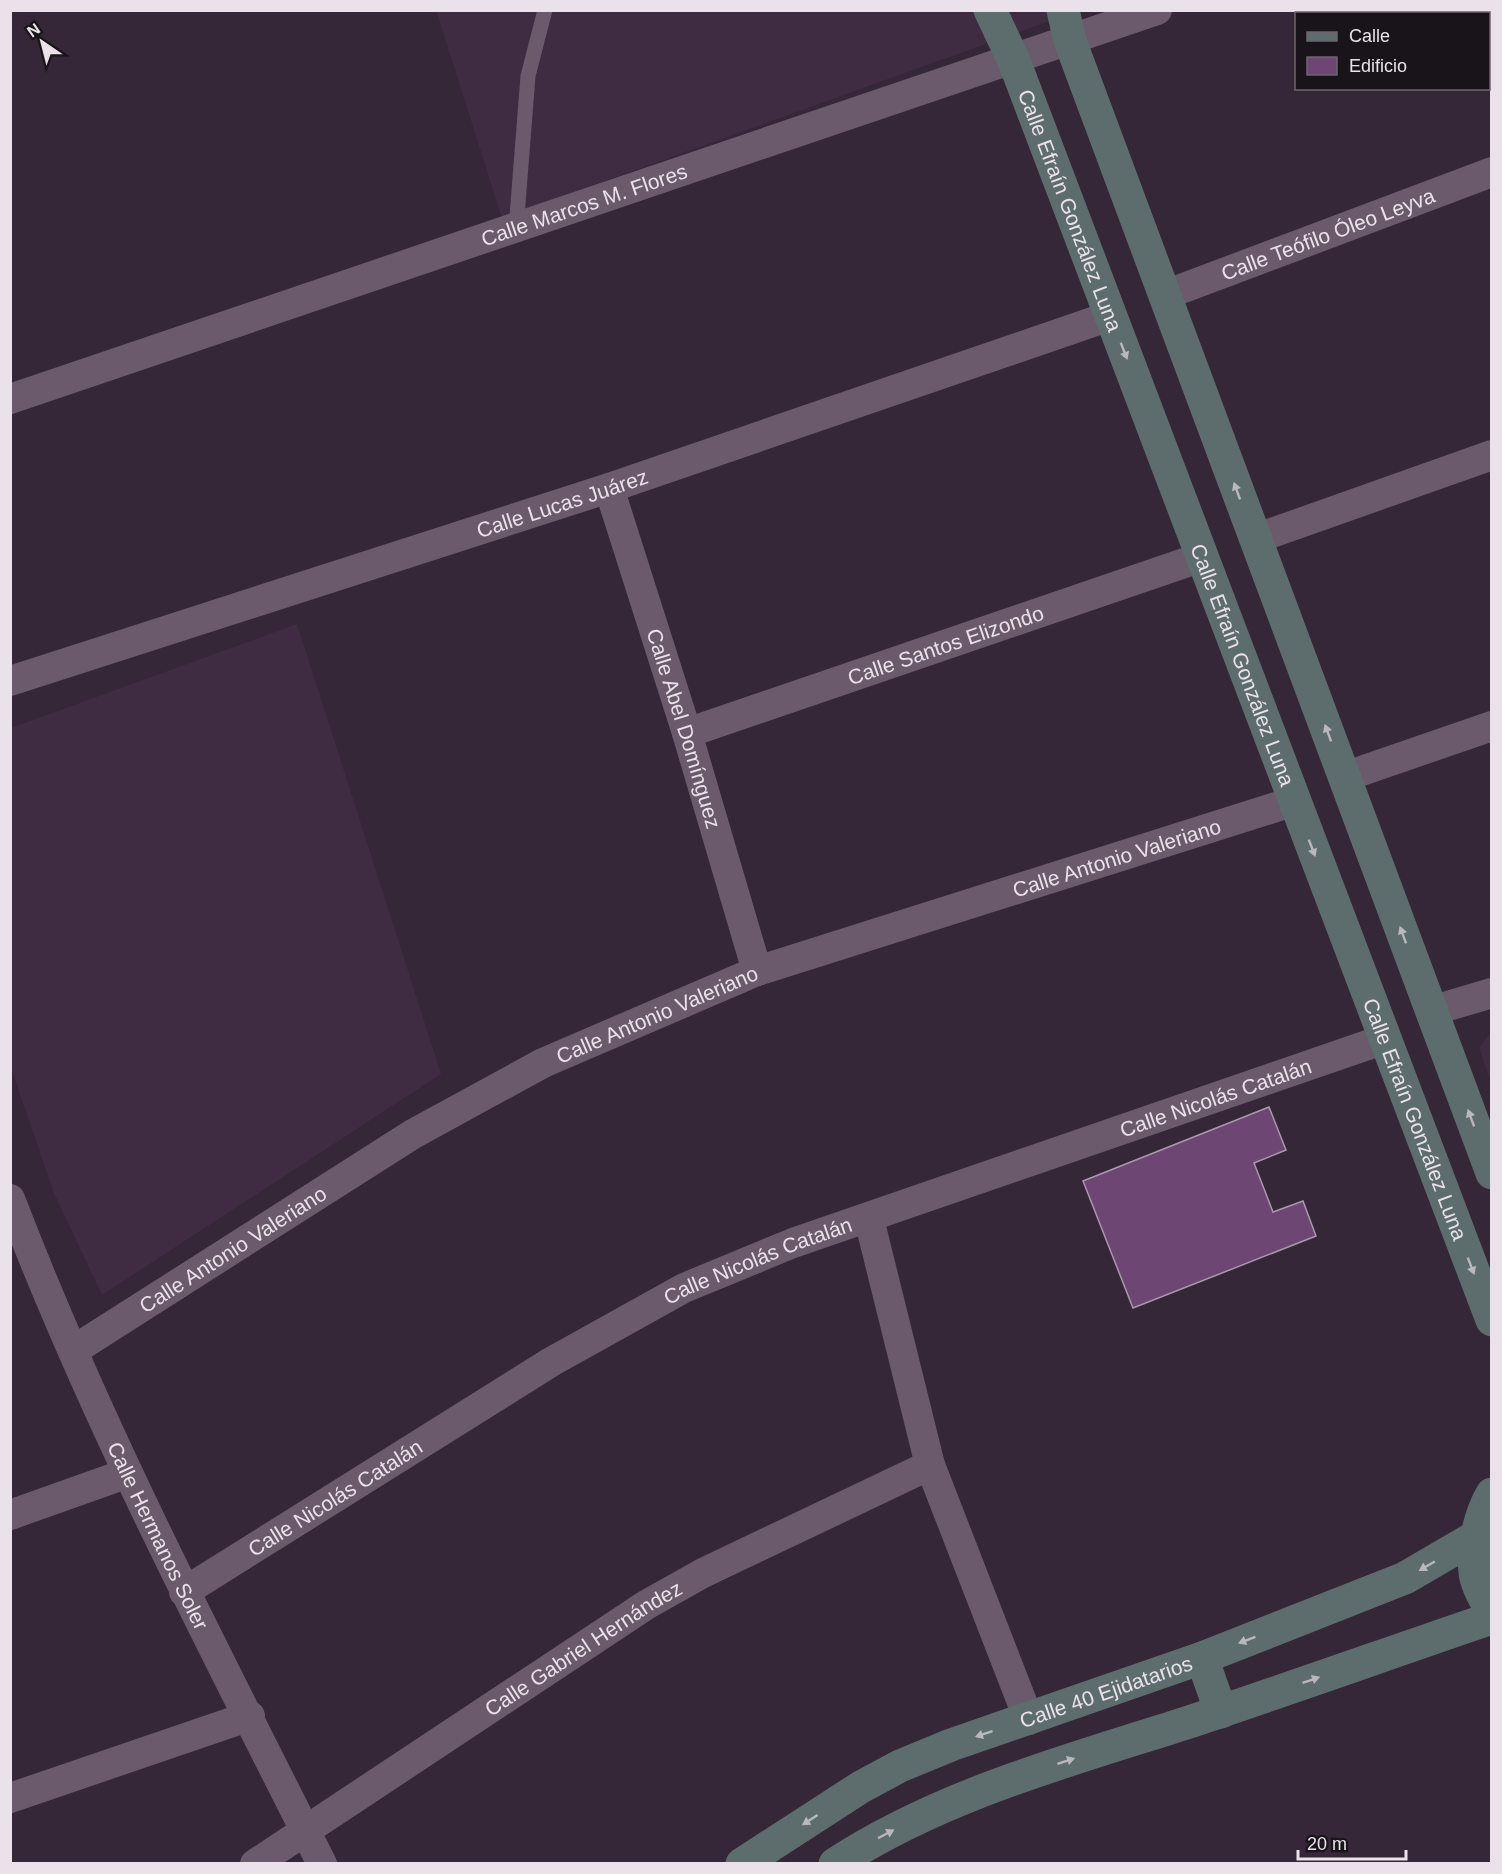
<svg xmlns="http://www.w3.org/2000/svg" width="1502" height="1874" font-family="Arial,sans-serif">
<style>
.built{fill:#3f2c42}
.building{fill:#6e4674;stroke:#aa99ad;stroke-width:1.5}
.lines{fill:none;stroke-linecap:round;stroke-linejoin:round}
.lane{stroke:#6a5a6c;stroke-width:15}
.street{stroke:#6a5a6c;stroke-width:30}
.secondary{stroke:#5d6d6e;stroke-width:33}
.oneway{fill:#b9b8bf}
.labels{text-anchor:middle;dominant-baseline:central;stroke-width:4.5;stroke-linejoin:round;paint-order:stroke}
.street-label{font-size:21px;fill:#eae1eb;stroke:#19131a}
</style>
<rect width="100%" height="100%" fill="#352737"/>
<!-- built -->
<g class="built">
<path d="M436 10 1077 11 502 218Z"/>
<path d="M297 624 441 1074 102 1295 54 1193 11 1068V728Z"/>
<path d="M1491 1032V1082L1479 1048Z"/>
</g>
<!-- building -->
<path class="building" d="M1269 1107 1286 1150 1254 1163 1273 1212 1303 1201 1316 1236 1133 1308 1083 1181Z"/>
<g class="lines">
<!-- lane -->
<path class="lane" d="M516 229 528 76 545 10"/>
<!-- street -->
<g class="street">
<path id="s1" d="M1165 295 1492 172"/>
<path id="s2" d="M10 399 1157 10"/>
<path id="s3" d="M609 488 687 733 757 971"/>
<path d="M1255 539 1492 455"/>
<path id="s4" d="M10 681 609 488 1110 316"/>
<path id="s5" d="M687 733 1202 557"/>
<path d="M1344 777 1492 726"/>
<path d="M1431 1011 1492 993"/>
<path id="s6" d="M10 1199C98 1428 212 1645 322 1864"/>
<path d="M869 1219 930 1465 1029 1720"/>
<path id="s7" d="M74 1350 413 1134 543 1063 757 971 1295 801"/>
<path d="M10 1515 128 1473"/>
<path id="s8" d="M184 1592 551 1362 684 1288 793 1243 1385 1039"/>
<path d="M10 1798 250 1716"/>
<path id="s9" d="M255 1864 646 1605 703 1573 930 1465"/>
</g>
<!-- secondary -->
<g class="secondary">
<path id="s10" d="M990 10 1014 61 1492 1320"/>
<path d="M1063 10 1070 41 1492 1173"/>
<path d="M1492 1494C1480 1514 1472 1548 1475 1572 1476 1585 1485 1600 1492 1611"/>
<path d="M1202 1658 1221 1712"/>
<path id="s11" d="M742 1864 861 1787 900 1766 951 1745 1202 1658 1405 1578 1477 1536"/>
<path d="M835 1864C941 1795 1064 1762 1183 1724 1286 1690 1389 1653 1492 1618"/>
</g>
</g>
<!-- one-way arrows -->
<defs><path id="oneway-solid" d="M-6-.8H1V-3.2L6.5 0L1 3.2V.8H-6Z" transform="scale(1.5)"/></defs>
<g class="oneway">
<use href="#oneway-solid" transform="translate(1124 351) rotate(69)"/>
<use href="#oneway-solid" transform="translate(1237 491) rotate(-110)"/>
<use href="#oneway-solid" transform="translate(1328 733) rotate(-110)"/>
<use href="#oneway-solid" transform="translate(1312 848) rotate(69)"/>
<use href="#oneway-solid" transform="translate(1403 935) rotate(-110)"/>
<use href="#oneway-solid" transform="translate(1471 1118) rotate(-110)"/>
<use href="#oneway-solid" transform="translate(1471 1266) rotate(69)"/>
<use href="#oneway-solid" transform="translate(1427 1566) rotate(150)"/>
<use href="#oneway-solid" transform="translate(1247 1640) rotate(159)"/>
<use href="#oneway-solid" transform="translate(1311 1680) rotate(-19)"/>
<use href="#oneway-solid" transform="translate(984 1734) rotate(162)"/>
<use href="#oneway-solid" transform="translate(1066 1761) rotate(-18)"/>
<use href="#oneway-solid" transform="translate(810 1820) rotate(147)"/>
<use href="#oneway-solid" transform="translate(886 1834) rotate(-28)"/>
</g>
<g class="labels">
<!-- street labels -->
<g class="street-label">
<text stroke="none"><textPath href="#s2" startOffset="606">Calle Marcos M. Flores</textPath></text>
<text stroke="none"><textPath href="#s10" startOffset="216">Calle Efraín González Luna</textPath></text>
<text stroke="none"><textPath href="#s1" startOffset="174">Calle Teófilo Óleo Leyva</textPath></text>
<text stroke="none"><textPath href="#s4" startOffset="580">Calle Lucas Juárez</textPath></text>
<text stroke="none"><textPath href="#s5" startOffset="273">Calle Santos Elizondo</textPath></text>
<text stroke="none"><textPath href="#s10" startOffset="702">Calle Efraín González Luna</textPath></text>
<text stroke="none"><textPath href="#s3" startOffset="252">Calle Abel Domínguez</textPath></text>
<text stroke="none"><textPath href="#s7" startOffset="1160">Calle Antonio Valeriano</textPath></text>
<text stroke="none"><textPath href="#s7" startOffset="674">Calle Antonio Valeriano</textPath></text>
<text stroke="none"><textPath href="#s8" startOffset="1150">Calle Nicolás Catalán</textPath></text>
<text stroke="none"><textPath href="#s10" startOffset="1188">Calle Efraín González Luna</textPath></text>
<text stroke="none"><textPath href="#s7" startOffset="188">Calle Antonio Valeriano</textPath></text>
<text stroke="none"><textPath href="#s8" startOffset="664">Calle Nicolás Catalán</textPath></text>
<text stroke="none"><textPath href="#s8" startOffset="178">Calle Nicolás Catalán</textPath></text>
<text stroke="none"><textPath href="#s6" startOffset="368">Calle Hermanos Soler</textPath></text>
<text stroke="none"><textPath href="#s9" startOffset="393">Calle Gabriel Hernández</textPath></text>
<text stroke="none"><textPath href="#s11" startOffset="405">Calle 40 Ejidatarios</textPath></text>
</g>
</g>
<!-- border -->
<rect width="1502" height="1874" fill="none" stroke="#eae1eb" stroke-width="24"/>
<!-- legend -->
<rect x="1295" y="12" width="195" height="78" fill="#19131a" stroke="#6d656e" stroke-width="1.5"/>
<rect x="1307" y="32" width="30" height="9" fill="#5d6d6e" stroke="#6d656e" stroke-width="1.5"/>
<text x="1349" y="42" font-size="18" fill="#eae1eb">Calle</text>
<rect x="1307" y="57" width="30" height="18" fill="#6e4674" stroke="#6d656e" stroke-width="1.5"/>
<text x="1349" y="72" font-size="18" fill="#eae1eb">Edificio</text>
<!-- north arrow -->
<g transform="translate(42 42) rotate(325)" stroke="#19131a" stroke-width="4.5" paint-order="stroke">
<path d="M0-4.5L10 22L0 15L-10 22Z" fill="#eae1eb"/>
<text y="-9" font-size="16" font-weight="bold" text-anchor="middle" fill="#eae1eb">N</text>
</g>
<!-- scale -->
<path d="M1298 1850v9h108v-9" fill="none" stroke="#eae1eb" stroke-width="3"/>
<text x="1307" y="1850" font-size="18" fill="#eae1eb" stroke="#19131a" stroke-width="4.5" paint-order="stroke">20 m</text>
</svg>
